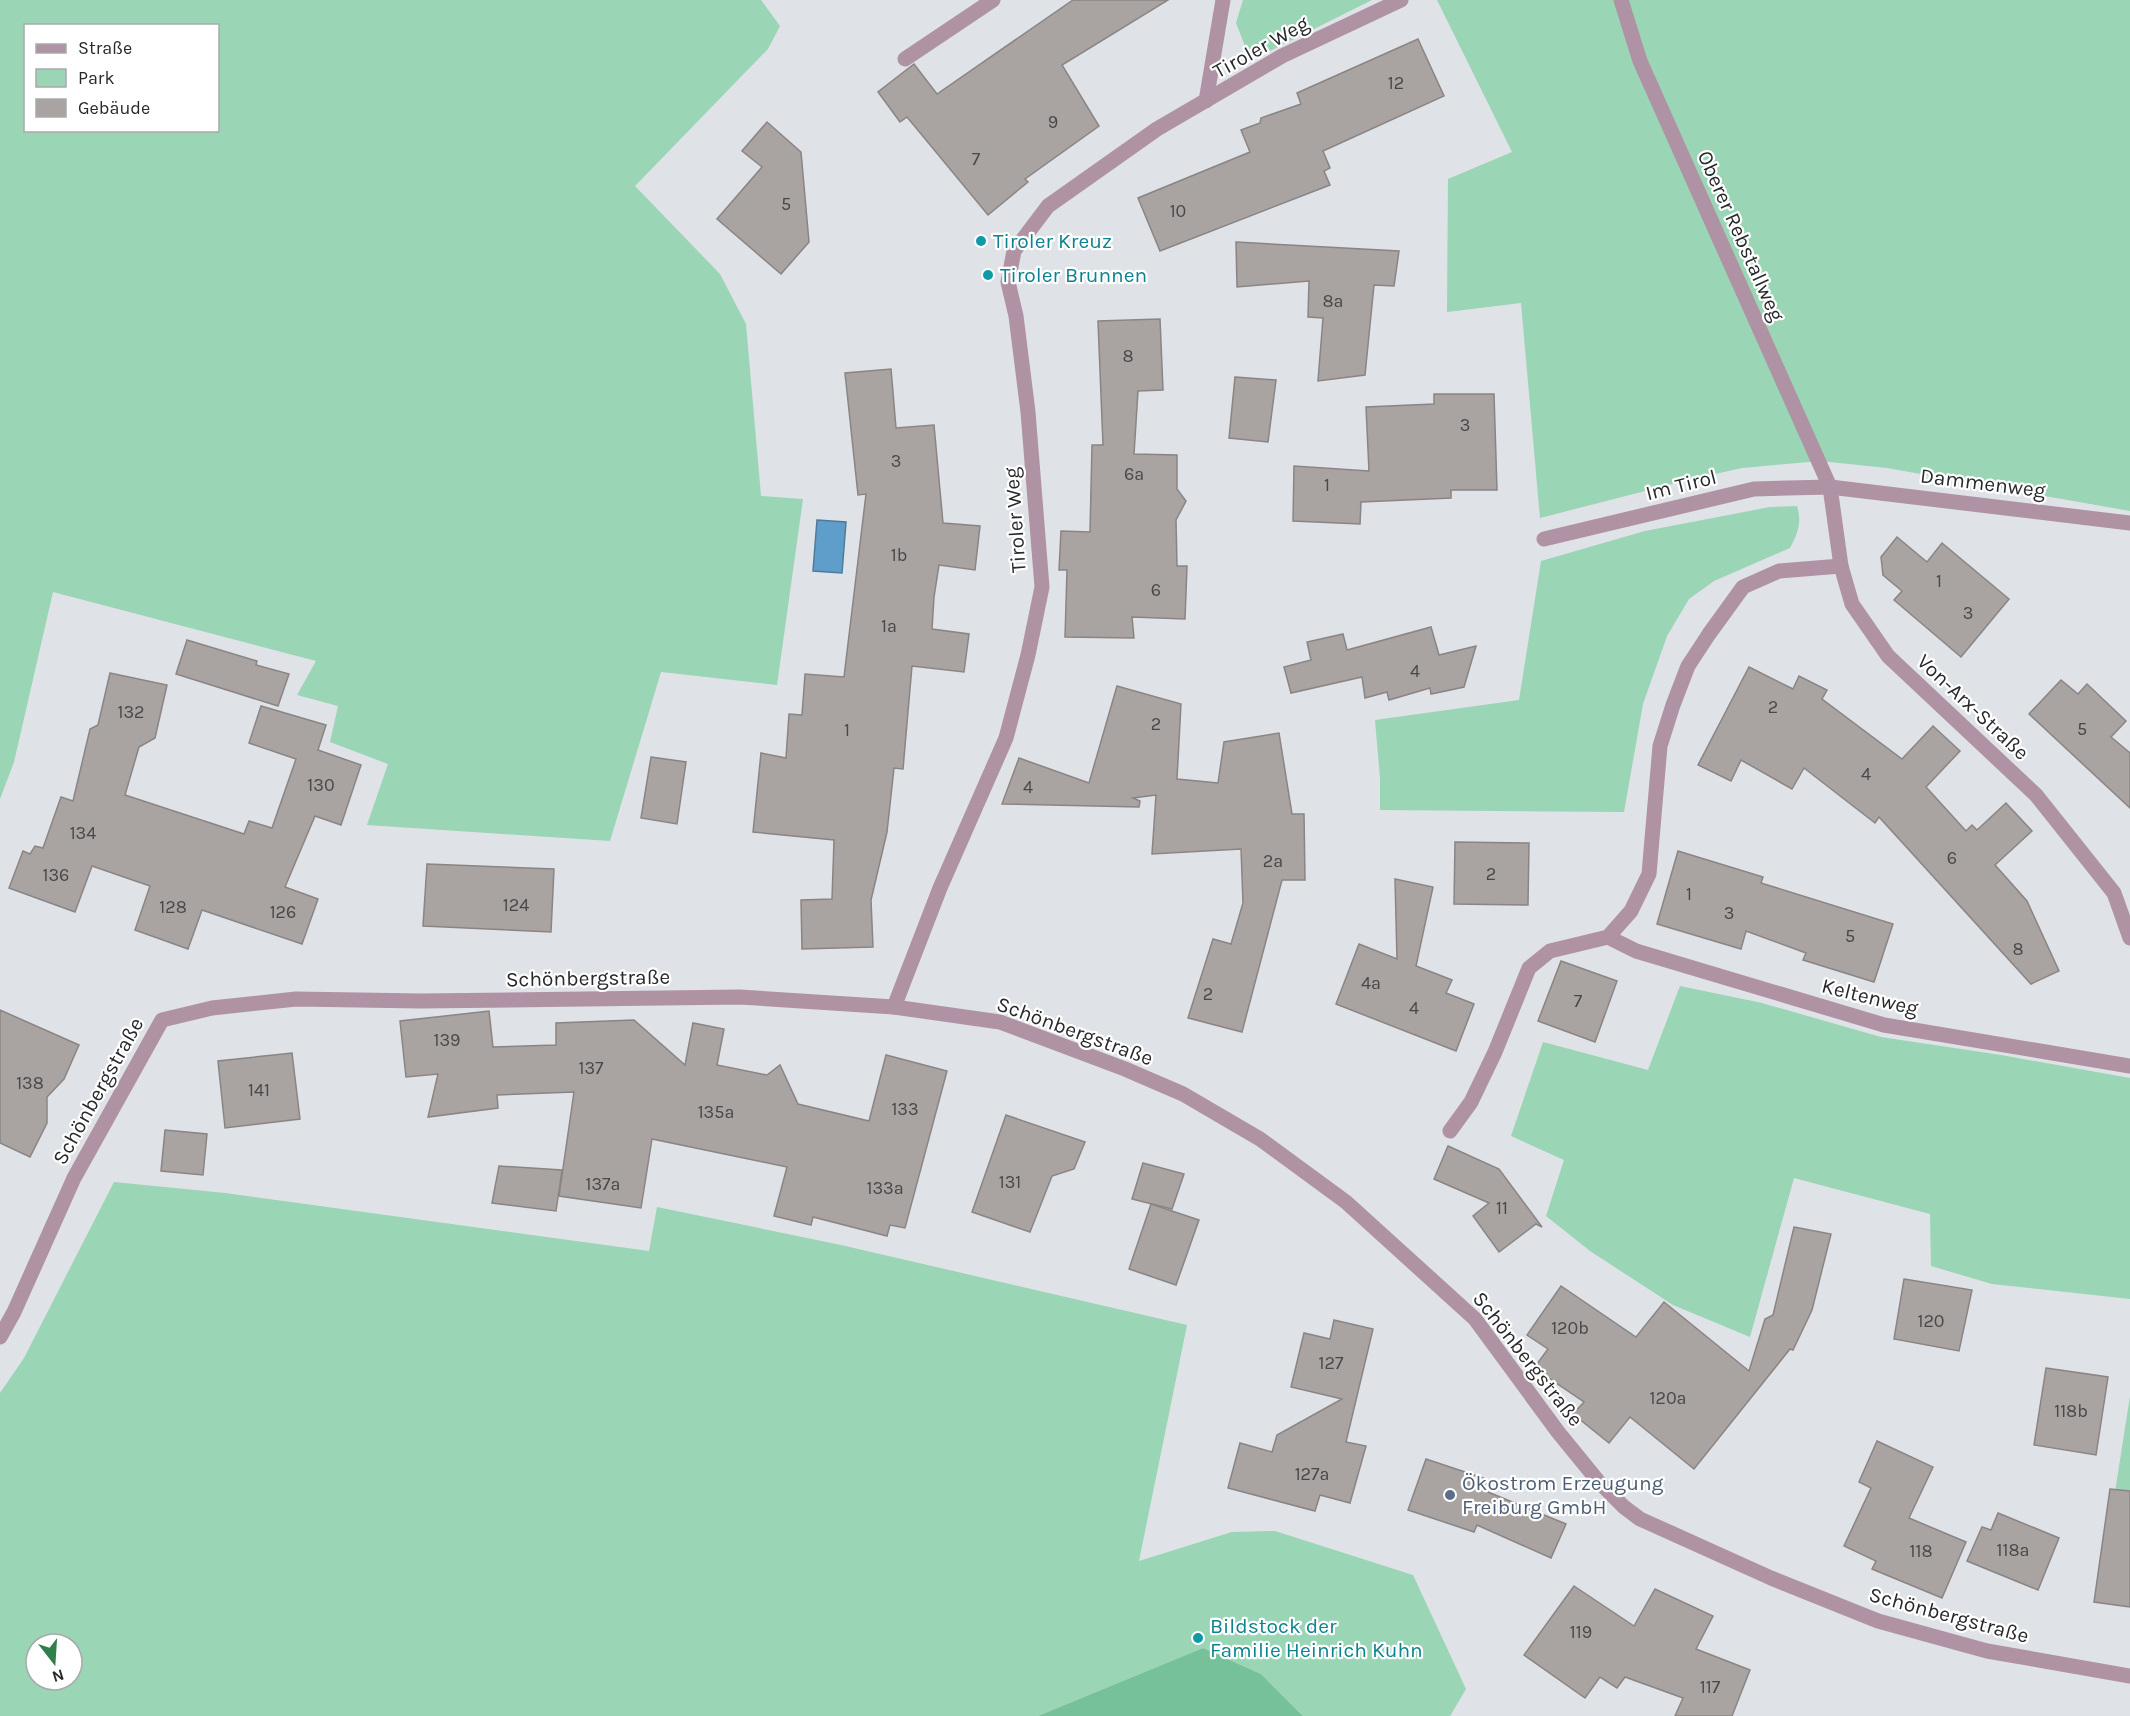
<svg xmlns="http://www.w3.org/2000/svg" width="2130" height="1716" font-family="Karla,sans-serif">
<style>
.green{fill:#9ad5b5;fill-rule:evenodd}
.forest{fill:#76c19a}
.water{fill:#5f9ecb;stroke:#4e7b9b;stroke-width:1.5}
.building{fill:#a9a3a2;stroke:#8a8584;stroke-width:1.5}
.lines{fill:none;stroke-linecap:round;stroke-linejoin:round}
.street{stroke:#af92a3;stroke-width:15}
.culture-dot{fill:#0f9aa8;stroke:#fff;stroke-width:2}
.service-dot{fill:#5c6f8a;stroke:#fff;stroke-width:2}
.labels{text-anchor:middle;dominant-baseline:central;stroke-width:4.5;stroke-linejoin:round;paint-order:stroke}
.number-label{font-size:18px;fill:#484849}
.street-label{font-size:21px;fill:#28292b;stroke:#fff}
.culture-label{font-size:21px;fill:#0d838f;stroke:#fff;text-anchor:start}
.service-label{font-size:21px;fill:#4e5e75;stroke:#fff;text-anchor:start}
</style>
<rect width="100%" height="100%" fill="#dfe2e6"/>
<!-- green -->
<g class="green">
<path d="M0 0H761L780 26 768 49 635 186 720 274 746 324 761 496 803 499 777 685 661 672 610 841 367 825 388 764 330 742 338 706 297 695 316 661 53 592 14 762 0 799ZM26 26H218V130H26Z"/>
<path d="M1243 0H1372L1272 50 1257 55 1247 51 1236 23Z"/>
<path d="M1437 0H2130V511L1887 468 1820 461 1742 468 1688 480 1540 518 1521 303 1447 312 1448 179 1512 152Z"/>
<path d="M1797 506C1802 522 1798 533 1790 548L1714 581 1689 599 1667 636 1643 704 1624 812 1380 810V778L1375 720 1519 700 1541 561 1645 531 1770 507Z"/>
<path d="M1680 986 1762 1003 1881 1037 2001 1055 2130 1078V1299L1992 1284 1931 1266 1930 1214 1794 1178 1750 1337 1673 1305 1590 1251 1546 1216 1564 1160 1511 1136 1543 1042 1648 1070Z"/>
<path d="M114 1182 225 1193 649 1251 657 1207 841 1245 1187 1325 1139 1561 1232 1532 1275 1531 1413 1575 1466 1689 1450 1716H1303L1261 1674 1203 1648 1038 1716H0V1393L24 1358ZM36 1644H72V1680H36Z"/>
<path d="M2130 1396V1492H2115Z"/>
</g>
<!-- forest -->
<path class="forest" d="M1203 1648 1261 1674 1303 1716H1038Z"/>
<!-- water -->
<path class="water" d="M817 520 846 522 842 573 813 571Z"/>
<!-- building -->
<g class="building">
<path d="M1073 0H1168L1062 65 1099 126 1025 179 1028 182 988 215 907 117 900 122 878 92 914 64 937 94Z"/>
<path d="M1418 39 1444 96 1323 151 1330 168 1324 171 1330 185 1160 251 1138 198 1250 152 1241 130 1260 123 1261 118 1301 104 1297 93Z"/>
<path d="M767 122 801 152 809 242 781 274 717 219 762 167 742 151Z"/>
<path d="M1236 242 1399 251 1394 286 1374 285 1365 375 1318 381 1323 318 1308 317 1309 281 1237 287Z"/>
<path d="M1160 319 1163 390 1138 391 1134 454 1177 455V489L1186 501 1176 520 1177 566H1187L1185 619 1132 617 1134 638 1065 637 1067 570H1059L1061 531 1090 532 1092 445H1103L1098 321Z"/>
<path d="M891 369 896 428 934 425 943 523 980 526 975 570 939 565 934 597 932 629 969 634 964 672 912 666 903 769 894 768 887 832 871 900 873 947 802 949 801 900 832 899 834 840 753 832 761 753 786 758 789 714 802 715 805 674 844 677 866 494 858 495 845 373Z"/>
<path d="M1235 377 1276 380 1268 442 1229 438Z"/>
<path d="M1434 394H1494L1497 490H1451V498L1361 502 1360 524 1293 521 1294 466 1369 471 1366 407 1434 404Z"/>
<path d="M1897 537 1927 562 1942 543 2009 599 1961 657 1894 600 1902 591 1883 575 1881 557Z"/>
<path d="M1431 627 1439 655 1476 646 1464 687 1431 694 1430 688 1389 700 1387 692 1365 698 1362 677 1291 693 1284 667 1311 660 1307 642 1343 634 1347 650Z"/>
<path d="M187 640 257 661 256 665 289 674 278 706 176 674Z"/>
<path d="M1749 667 1793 689 1799 676 1827 690 1822 699 1902 759 1933 726 1960 751 1926 787 1966 831 1972 825 1977 830 2006 803 2032 831 1995 865 2027 901 2059 971 2031 984 1879 817 1875 823 1804 768 1792 789 1741 760 1731 781 1698 765Z"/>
<path d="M110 673 167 685 155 738 139 747 125 795 244 834 249 821 272 828 296 759 249 743 261 706 326 725 318 750 361 765 341 825 315 816 285 887 318 899 302 944 202 910 188 949 135 930 150 886 92 866 75 912 9 888 23 851 30 854 35 846 43 848 61 797 73 801 90 729 98 725Z"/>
<path d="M2061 680 2078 694 2087 684 2126 721 2111 737 2130 753V808L2029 714Z"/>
<path d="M1117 686 1181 704 1177 779 1218 783 1224 742 1279 733 1292 814H1304L1305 880H1282L1242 1032 1188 1018 1213 939 1231 944 1243 903 1241 849 1152 854 1156 795 1133 798 1140 801 1139 807 1002 804 1019 758 1089 783Z"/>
<path d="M651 757 686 762 677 824 641 818Z"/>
<path d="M1455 842 1529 843 1528 905 1454 904Z"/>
<path d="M1678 851 1763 877 1761 883 1893 924 1874 982 1803 960 1806 953 1746 931 1741 949 1657 924Z"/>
<path d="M427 864 554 869 551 932 423 926Z"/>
<path d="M1395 879 1433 887 1416 966 1452 980 1446 993 1474 1004 1456 1051 1336 1004 1359 944 1397 959Z"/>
<path d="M1561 961 1617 981 1595 1042 1538 1021Z"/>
<path d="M0 1010 79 1045 64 1079 47 1097V1123L30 1157 0 1143Z"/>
<path d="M489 1011 493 1047 556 1045V1023L634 1020 685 1065 693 1023 724 1029 717 1065 767 1075 780 1065 798 1104 869 1121 886 1055 947 1071 905 1228 890 1225 887 1236 813 1217 811 1225 774 1216 787 1167 652 1139 641 1208 559 1196 574 1092 497 1095 498 1108 428 1117 438 1074 406 1077 400 1021Z"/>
<path d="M292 1053 300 1119 225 1128 218 1061Z"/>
<path d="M1006 1115 1085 1142 1074 1169 1052 1176 1030 1232 972 1212Z"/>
<path d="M165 1130 207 1134 203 1175 161 1171Z"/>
<path d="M1448 1146 1499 1169 1542 1227 1536 1224 1499 1252 1473 1216 1489 1203 1434 1179Z"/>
<path d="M1143 1163 1184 1174 1172 1209 1132 1199Z"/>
<path d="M499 1166 562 1170 556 1211 492 1203Z"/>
<path d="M1151 1204 1199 1220 1176 1285 1129 1269Z"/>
<path d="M1794 1227 1831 1234 1812 1310 1793 1350 1790 1349 1694 1469 1630 1417 1609 1443 1573 1414 1584 1402 1534 1368 1548 1349 1527 1335 1561 1286 1636 1337 1664 1302 1749 1371 1765 1319 1773 1315Z"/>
<path d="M1904 1279 1972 1290 1959 1351 1894 1339Z"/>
<path d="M1334 1320 1373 1329 1346 1442 1366 1446 1350 1503 1320 1495 1315 1511 1228 1488 1240 1443 1272 1452 1277 1435 1342 1399 1291 1387 1304 1333 1330 1339Z"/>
<path d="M2046 1368 2108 1377 2096 1455 2034 1445Z"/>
<path d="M1877 1441 1933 1467 1909 1518 1966 1542 1942 1598 1872 1569 1876 1561 1844 1546 1871 1488 1859 1482Z"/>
<path d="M1426 1459 1492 1481 1488 1492 1566 1524 1551 1558 1477 1525 1474 1532 1408 1510Z"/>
<path d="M2110 1489 2130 1491V1607L2094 1602Z"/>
<path d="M1998 1513 2059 1538 2038 1590 1967 1561 1982 1527 1991 1530Z"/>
<path d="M1574 1586 1634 1626 1655 1589 1713 1616 1696 1649 1750 1670 1732 1716H1675L1683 1698 1625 1677 1617 1688 1600 1677 1585 1698 1524 1655Z"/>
</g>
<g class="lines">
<!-- street -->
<g class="street">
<path d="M1621 0 1640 61 1830 487 1841 566 1852 604 1888 656 2036 795 2114 893 2130 938"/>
<path d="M905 59 993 0"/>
<path d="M1206 101 1223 0"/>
<path d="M1544 539 1754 489 1830 487 2130 523"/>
<path d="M1608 937 1636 951 1884 1025 2130 1066"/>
<path d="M894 1007 940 888 1006 738 1028 655 1042 587 1028 412 1016 316 1008 282 1014 251 1048 206 1157 129 1282 56 1401 0"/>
<path d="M1450 1131 1471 1102 1495 1052 1529 968 1550 951 1608 937 1631 911 1649 874 1660 746 1673 705 1688 666 1709 634 1743 587 1779 571 1841 566"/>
<path d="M0 1337 14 1312 74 1178 162 1020 212 1008 296 999 421 1001 740 997 894 1007 1000 1022 1125 1069 1183 1094 1260 1139 1346 1202 1475 1319 1558 1432 1598 1481 1624 1507 1640 1519 1771 1578 1878 1621 1987 1651 2130 1676"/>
</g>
</g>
<!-- markers -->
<g class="culture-dot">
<circle cx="981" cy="241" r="6"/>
<circle cx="988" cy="275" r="6"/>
<circle cx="1198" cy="1638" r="6"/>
</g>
<circle class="service-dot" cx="1450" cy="1495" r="6"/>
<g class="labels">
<!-- number labels -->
<g class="number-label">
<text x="1396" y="83">12</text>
<text x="1053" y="122">9</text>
<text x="976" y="159">7</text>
<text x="786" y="204">5</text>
<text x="1178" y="211">10</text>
<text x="1333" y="301">8a</text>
<text x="1128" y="356">8</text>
<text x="1465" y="425">3</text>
<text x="896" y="461">3</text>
<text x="1134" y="474">6a</text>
<text x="1327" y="485">1</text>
<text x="899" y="555">1b</text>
<text x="1939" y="581">1</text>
<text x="1156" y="590">6</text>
<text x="1968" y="613">3</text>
<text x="889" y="626">1a</text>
<text x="1415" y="671">4</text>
<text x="1773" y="707">2</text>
<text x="131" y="712">132</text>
<text x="1156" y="724">2</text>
<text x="2082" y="729">5</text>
<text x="847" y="730">1</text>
<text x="1866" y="774">4</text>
<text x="321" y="785">130</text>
<text x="1028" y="787">4</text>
<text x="83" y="833">134</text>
<text x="1952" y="858">6</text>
<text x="1273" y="861">2a</text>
<text x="1491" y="874">2</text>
<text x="56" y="875">136</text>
<text x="1689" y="894">1</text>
<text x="516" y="905">124</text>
<text x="173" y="907">128</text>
<text x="283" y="912">126</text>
<text x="1729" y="913">3</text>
<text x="1850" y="936">5</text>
<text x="2018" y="949">8</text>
<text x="1371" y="983">4a</text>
<text x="1208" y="994">2</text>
<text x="1578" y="1001">7</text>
<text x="1414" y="1008">4</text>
<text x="447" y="1040">139</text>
<text x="591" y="1068">137</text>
<text x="30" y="1083">138</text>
<text x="259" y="1090">141</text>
<text x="905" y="1109">133</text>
<text x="716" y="1112">135a</text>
<text x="1010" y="1182">131</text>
<text x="603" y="1184">137a</text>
<text x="885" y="1188">133a</text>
<text x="1502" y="1208">11</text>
<text x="1931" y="1321">120</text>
<text x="1570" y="1328">120b</text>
<text x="1331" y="1363">127</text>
<text x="1668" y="1398">120a</text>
<text x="2071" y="1411">118b</text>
<text x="1312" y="1474">127a</text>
<text x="2013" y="1550">118a</text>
<text x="1921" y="1551">118</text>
<text x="1581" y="1632">119</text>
<text x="1710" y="1687">117</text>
</g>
<!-- street labels -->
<g class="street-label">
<text transform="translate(1261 47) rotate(-29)">Tiroler Weg</text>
<text transform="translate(1741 236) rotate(66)">Oberer Rebstallweg</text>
<text transform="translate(1983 483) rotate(7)">Dammenweg</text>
<text transform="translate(1681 485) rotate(-14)">Im Tirol</text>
<text transform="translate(1015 520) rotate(-94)">Tiroler Weg</text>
<text transform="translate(1973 707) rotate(43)">Von-Arx-Straße</text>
<text transform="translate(588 978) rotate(-1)">Schönbergstraße</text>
<text transform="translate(1870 997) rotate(14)">Keltenweg</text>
<text transform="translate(1075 1031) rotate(20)">Schönbergstraße</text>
<text transform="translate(98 1091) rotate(-61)">Schönbergstraße</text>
<text transform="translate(1528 1359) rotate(52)">Schönbergstraße</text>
<text transform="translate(1949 1615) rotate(15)">Schönbergstraße</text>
</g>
<!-- culture labels -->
<g class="culture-label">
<text x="993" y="241">Tiroler Kreuz</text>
<text x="1000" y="275">Tiroler Brunnen</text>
<text x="1210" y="1626">Bildstock der<tspan x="1210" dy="24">Familie Heinrich Kuhn</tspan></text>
</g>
<!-- service labels -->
<g class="service-label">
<text x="1462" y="1483">Ökostrom Erzeugung<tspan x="1462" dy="24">Freiburg GmbH</tspan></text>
</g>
</g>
<!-- legend -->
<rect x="24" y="24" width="195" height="108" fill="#ffffff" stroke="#a9a9aa" stroke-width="1.5"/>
<rect x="36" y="44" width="30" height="9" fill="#af92a3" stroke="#a9a9aa" stroke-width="1.5"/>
<text x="78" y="54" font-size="18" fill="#28292b">Straße</text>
<rect x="36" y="69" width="30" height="18" fill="#9ad5b5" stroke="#a9a9aa" stroke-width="1.5"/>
<text x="78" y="84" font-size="18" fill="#28292b">Park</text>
<rect x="36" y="99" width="30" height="18" fill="#a9a3a2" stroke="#a9a9aa" stroke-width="1.5"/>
<text x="78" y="114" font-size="18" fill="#28292b">Gebäude</text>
<!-- north arrow -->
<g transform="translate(54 1662) rotate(163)"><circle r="28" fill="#ffffff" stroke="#a9a9aa" stroke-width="1.5"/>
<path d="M0-4.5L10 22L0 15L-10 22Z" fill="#327f4e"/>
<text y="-9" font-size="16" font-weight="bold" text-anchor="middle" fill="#28292b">N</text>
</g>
</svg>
